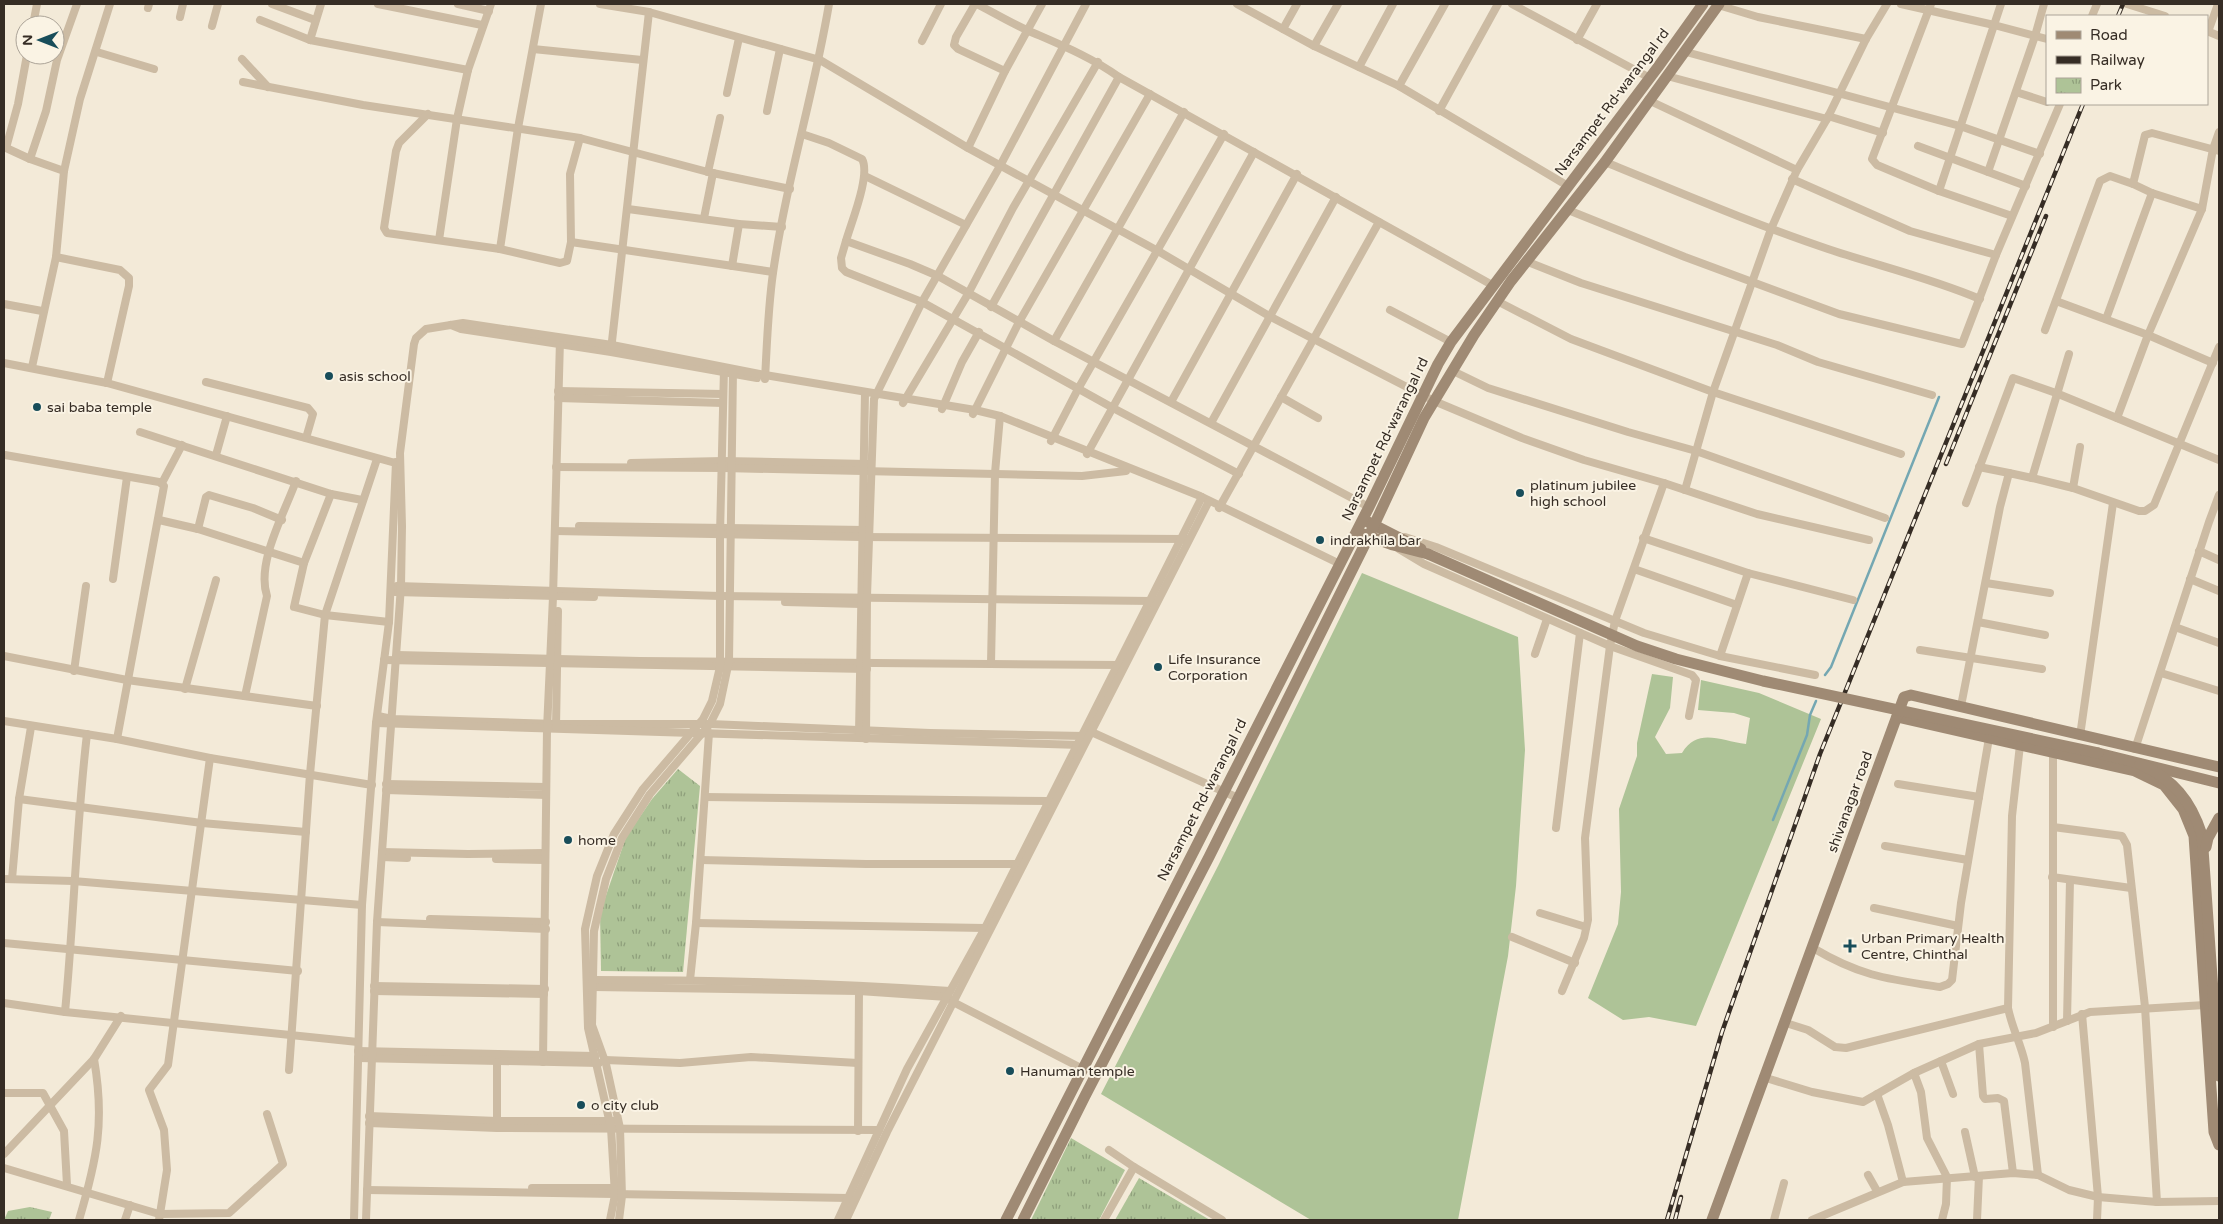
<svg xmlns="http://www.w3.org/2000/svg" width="2223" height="1224" font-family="'Varela Round',sans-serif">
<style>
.green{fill:#aec397}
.park{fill:url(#park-tufts)}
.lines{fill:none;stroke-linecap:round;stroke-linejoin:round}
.stream{stroke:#74a7b2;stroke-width:2.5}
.street{stroke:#ccbba3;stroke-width:8}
.secondary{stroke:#9f8a74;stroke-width:11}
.rail-casing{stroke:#362d25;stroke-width:4.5}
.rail{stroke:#faf3e4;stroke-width:2.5;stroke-dasharray:8;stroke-linecap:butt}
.secondary-bridge{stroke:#9f8a74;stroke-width:11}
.poi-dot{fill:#184d5a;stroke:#faf3e4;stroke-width:2}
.labels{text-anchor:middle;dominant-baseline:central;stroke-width:4;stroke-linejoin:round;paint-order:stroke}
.street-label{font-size:14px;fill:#362d25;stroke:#faf3e4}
.poi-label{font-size:14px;fill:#362d25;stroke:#faf3e4;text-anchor:start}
</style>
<defs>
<pattern id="park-tufts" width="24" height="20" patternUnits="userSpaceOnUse" patternTransform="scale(1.25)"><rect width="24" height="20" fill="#aec397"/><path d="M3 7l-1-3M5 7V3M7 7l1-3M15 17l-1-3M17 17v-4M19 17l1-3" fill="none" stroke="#8e9f7b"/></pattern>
</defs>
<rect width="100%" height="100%" fill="#f3ead8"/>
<!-- green -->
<g class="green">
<path d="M1362 573 1518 637 1525 750 1516 886 1508 956 1458 1220H1311L1101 1094 1218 866Z"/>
<path d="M1652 674 1673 677 1670 708 1655 737 1666 754 1682 753C1698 727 1720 741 1746 744L1750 718 1734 713 1698 710 1701 680 1759 693 1821 719 1696 1026 1649 1017 1623 1020 1588 998 1618 924 1621 892 1619 809 1637 756V743Z"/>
</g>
<!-- park -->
<g class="park">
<path d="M678 769 700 786 683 972 601 971 600 913 626 837 652 799Z"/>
<path d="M1071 1138 1125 1170 1099 1220H1031Z"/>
<path d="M1139 1178 1210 1220H1115Z"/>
<path d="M30 1207 52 1212 49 1220H4L8 1211Z"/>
</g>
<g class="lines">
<!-- stream -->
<g class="stream">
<path d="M1825 675 1831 667 1939 397"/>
<path d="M1773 820 1807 735 1810 715 1816 701"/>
</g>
<!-- street -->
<g class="street">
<path d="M272 4 315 20"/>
<path d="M378 4 482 25"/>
<path d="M458 4 489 11"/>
<path d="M600 4 649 12 820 60 968 148 1158 251 1271 317 1434 401 1522 438 1584 460 1664 483"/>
<path d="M975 4 956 37 954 45 958 49 1005 71"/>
<path d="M977 4C994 13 1011 23 1029 31 1061 45 1091 57 1119 77L1494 286"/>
<path d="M1237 4 1314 46 1399 86 1568 186"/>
<path d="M1512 4 1650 78"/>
<path d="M1901 4 1994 25 2047 39"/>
<path d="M1931 4 1872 159 1877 165 1939 191 2012 216"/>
<path d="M2127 4 2165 16"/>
<path d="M1718 5 1758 17 1866 39"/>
<path d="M148 8 149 4"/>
<path d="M2092 16 2097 4"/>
<path d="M180 17 183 4"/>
<path d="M260 20 310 40 321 4"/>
<path d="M33 25 37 4"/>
<path d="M212 26 218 4"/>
<path d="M1283 29 1297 4"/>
<path d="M2207 31 2219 36"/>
<path d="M2208 32 2218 4"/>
<path d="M310 40 468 70"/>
<path d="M1577 40 1597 4"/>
<path d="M922 41 941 4"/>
<path d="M1314 46 1338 4"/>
<path d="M533 49 642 60"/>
<path d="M97 52 154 69"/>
<path d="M1686 52 1960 126 2040 154"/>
<path d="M242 59 268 87"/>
<path d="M1359 67 1393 4"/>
<path d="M1667 76 1827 119"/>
<path d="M243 82 363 105 580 138 708 172 790 189"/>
<path d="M1399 86 1445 4"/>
<path d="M2016 92 2047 102"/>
<path d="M727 93 739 38"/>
<path d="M1648 100 1797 170"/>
<path d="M767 111 780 49"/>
<path d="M1439 111 1498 4"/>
<path d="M428 114 399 143 396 151 384 228 387 233 500 249 560 263 567 261 571 242 570 174 580 138"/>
<path d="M1828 116 1883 133"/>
<path d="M802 134 829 143 862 159C871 175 851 223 846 241L910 264 938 276 1054 341 1369 507"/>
<path d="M1918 146 2026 186"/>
<path d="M4 147 30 159 64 171"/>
<path d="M6 148 18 104 27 55"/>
<path d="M968 148 1005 71 1042 4"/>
<path d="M30 159 46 111 57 60 77 4"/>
<path d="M1605 162C1679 192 1753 224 1828 249 1879 266 1931 278 1980 299"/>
<path d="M708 172 720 118"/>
<path d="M1988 172 2035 36 2044 4"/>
<path d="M865 176 966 225"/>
<path d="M1792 179 1910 231 1996 255"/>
<path d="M2133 184 2152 193 2202 209 2148 335 2213 363"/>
<path d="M1939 191 2001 4"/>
<path d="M628 209 739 224 782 227"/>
<path d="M2202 209 2213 149 2219 132"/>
<path d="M1568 210 1685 257 1839 314 1962 344 1996 255 2060 104"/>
<path d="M704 218 713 173"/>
<path d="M439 240 457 119 468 70 491 4"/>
<path d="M846 241 841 258 842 268 846 272 922 302 1113 408 1239 474"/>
<path d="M571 242 773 272"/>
<path d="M500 249 518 128 541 4"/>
<path d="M56 257 120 270 129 278V286L107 383"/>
<path d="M1528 262 1581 283 1777 345 1818 362 1932 395"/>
<path d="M732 266 739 224"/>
<path d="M1497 301 1571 339 1713 392 1901 454"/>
<path d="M2056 301 2148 335 2117 418"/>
<path d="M4 304 42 311"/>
<path d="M991 307 1119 77"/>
<path d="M1390 310 1451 342"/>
<path d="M2106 319 2152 193"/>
<path d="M451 325 461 329 611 352 757 378"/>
<path d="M2045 330 2100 181 2110 176 2133 184 2145 135 2152 133 2219 151"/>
<path d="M1054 341 1184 112"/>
<path d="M611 350 649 12"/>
<path d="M4 363 107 383 399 464"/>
<path d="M32 367 56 257 64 171 80 99 110 4"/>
<path d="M1453 371 1488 388 1628 432 1696 451 1885 518"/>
<path d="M765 379C767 344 768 308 773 273 786 182 814 94 829 4"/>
<path d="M206 382 308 408 313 414 306 438"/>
<path d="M558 391 723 394"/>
<path d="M1281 397 1318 418"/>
<path d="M558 398 723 403"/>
<path d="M1171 402 1297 174"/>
<path d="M903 403 968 294 1013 208 1098 62"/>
<path d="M942 409 962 362 979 332"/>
<path d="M973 414 1019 322 1150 94"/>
<path d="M1211 423 1336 197"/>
<path d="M140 432 331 494 362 500"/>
<path d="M1051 441 1078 389 1224 134"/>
<path d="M1087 454 1254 152"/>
<path d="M5 455 159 482 164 486 117 739"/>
<path d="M216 455 227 416"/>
<path d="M631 463 723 461 867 464"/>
<path d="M556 467 723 468 1082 476 1126 471"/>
<path d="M1979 467 2009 473"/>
<path d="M2032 478 2073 488 2139 511H2145L2154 505 2219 347"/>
<path d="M162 483 182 445"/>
<path d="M2073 488 2080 447"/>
<path d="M1685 490 1757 514 1869 540"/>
<path d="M331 494 304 563 294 607 325 615 389 622"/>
<path d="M1966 503 2013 378 2056 393 2219 460"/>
<path d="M1219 508 1379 222"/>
<path d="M159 520 198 529 304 563"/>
<path d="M579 526 865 530"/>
<path d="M198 529 206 497 209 495 253 508 282 520"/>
<path d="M555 531 861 537 1185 539"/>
<path d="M1405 537 1436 547 1644 633 1720 656 1815 675"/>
<path d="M1643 538 1748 573 1853 600"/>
<path d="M1399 549 1424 564 1610 646 1692 675 1696 680 1689 716"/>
<path d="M2199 551 2219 560"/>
<path d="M1634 569 1737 605"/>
<path d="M113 579 127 477"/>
<path d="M2190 579 2219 591"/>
<path d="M1986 583 2050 593"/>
<path d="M397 586 720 596 1153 601"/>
<path d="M395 592 594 597"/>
<path d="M785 602 861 604"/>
<path d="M1978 622 2045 635"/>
<path d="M2175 627 2219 643"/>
<path d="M1920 650 2042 669"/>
<path d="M1535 654 1547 619"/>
<path d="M397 655 640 661 1120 665"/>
<path d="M4 656 127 680 317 706"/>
<path d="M1720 656 1748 573"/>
<path d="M384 660 867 669"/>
<path d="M991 663 995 473 1000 416"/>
<path d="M74 671 86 586"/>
<path d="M2161 673 2219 691"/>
<path d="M185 689 216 580"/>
<path d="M245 696 267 596C256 563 284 514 296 481"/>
<path d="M1961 706 2000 507 2009 473 2032 478 2069 354"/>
<path d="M378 716 392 719 556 724H710L930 733 1085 736"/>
<path d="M4 721 117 739 210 758 372 785"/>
<path d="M376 723 1080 745"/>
<path d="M556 727 558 611"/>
<path d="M1087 730 1238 798"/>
<path d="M859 733 865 393"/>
<path d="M2080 736 2113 503"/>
<path d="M866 739 867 596 874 399 922 302 1000 166 1086 4"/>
<path d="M2135 749 2209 522 2219 495"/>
<path d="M386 784 546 787"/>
<path d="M1898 784 1979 797"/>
<path d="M386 790 546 795"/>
<path d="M705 797 1048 801"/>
<path d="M19 799 202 823 306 832"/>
<path d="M2053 827 2122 836 2127 845 2145 1007 2157 1202"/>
<path d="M1556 828 1580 633"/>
<path d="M1885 846 1968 860"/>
<path d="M382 852 468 854 545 853"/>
<path d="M382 857 407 858"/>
<path d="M496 859 544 860"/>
<path d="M701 860 866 864H1017"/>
<path d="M2052 877 2131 888"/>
<path d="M4 879 73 881 362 905"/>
<path d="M12 879 19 799 31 727"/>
<path d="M1874 908 1958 926"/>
<path d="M1540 913 1586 927"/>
<path d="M430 919 546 922"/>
<path d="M377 922 546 929"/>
<path d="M696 923 985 928"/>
<path d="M1512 937 1575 963"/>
<path d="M4 943 298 971"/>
<path d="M1813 948C1860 976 1887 979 1940 987L1948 984 1952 980 1961 903 1989 738"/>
<path d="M593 980C712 980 831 983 950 991"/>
<path d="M690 980 696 923 709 733"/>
<path d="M374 986 545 989"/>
<path d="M593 987 859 991 947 997 955 1003 1083 1069"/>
<path d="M374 991 544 994"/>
<path d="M1562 991 1584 938 1588 920 1585 838 1610 646 1615 621 1664 483 1685 490 1713 392 1771 229 1797 170 1827 119 1866 39 1887 4"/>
<path d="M4 1003 65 1012 358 1042"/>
<path d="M2008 1008C2012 1028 2021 1044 2025 1063L2038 1175"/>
<path d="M65 1012C74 919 76 827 87 734"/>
<path d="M2082 1014 2098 1197 2097 1220"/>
<path d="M2067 1021 2070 880"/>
<path d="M1786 1023 1808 1030 1835 1047 1846 1048 2008 1008 2012 816 2020 745"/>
<path d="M2053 1027V751"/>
<path d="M1979 1044 1983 1096 1985 1099 1998 1098 2004 1101 2013 1173"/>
<path d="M358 1051 595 1056"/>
<path d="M358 1058 599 1063"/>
<path d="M605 1060 680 1063 751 1057 858 1063"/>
<path d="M1941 1061 1953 1094"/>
<path d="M497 1062V1125"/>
<path d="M543 1062 547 729 553 597 560 340"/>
<path d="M289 1070 310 774 325 615 377 459"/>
<path d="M1914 1073 1921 1092 1927 1138 1947 1177 1946 1204 1942 1220"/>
<path d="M1763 1077 1812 1092 1863 1102 1914 1073 1979 1044 2036 1033 2090 1012 2205 1005"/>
<path d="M4 1093H43L64 1131 67 1185"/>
<path d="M1877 1094 1888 1125 1903 1182"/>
<path d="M369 1116 497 1121H614"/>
<path d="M369 1123 497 1128 879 1130"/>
<path d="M858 1131 859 991"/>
<path d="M1965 1132 1975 1177"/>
<path d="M4 1154 94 1059 121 1016"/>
<path d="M1134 1167 1222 1220"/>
<path d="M4 1168 159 1214 229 1213 283 1164 267 1114"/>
<path d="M1868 1175 1877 1191"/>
<path d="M532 1188H618"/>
<path d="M367 1190 849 1198"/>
<path d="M79 1220C97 1159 105 1122 94 1059"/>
<path d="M125 1220 130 1205"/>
<path d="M159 1220 167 1170 164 1130 149 1090 168 1065 210 758"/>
<path d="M354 1220 362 905 376 723 389 622 396 462"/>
<path d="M366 1220 377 922 401 586 402 526 400 453 414 344 416 338 426 329 463 323 612 345 765 375 975 410 1000 416 1200 496 1340 564"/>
<path d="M610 1220 615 1195 611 1128 588 1028 585 929 597 876 614 834 643 789 703 719 712 701 720 667V534L724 369"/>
<path d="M619 1220 622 1196 620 1128 606 1064 592 1025 594 931 606 879 622 838 650 794 710 724 720 704 729 661 733 370"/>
<path d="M838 1220 907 1069 985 928 1202 497"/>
<path d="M846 1220 887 1132 1209 501"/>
<path d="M1104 1220 1134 1167 1109 1150"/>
<path d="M1774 1220 1784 1183"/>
<path d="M1812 1220 1903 1182 2013 1173 2038 1175 2069 1190 2098 1197 2157 1202 2219 1201"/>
<path d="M1977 1220 1979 1176"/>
</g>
<!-- secondary -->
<g class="secondary">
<path d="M1368 522 1421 549"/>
<path d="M1363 534 1393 545 1428 554"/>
<path d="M1897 717 2135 771 2164 785 2183 809 2194 836 2214 1132 2219 1145"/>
<path d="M2098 753 2219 783"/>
<path d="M2140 764C2173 779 2191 800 2202 835L2219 1076"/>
<path d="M2206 847 2208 838 2219 818"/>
<path d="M1006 1220 1369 507 1438 364 1451 342 1658 67 1703 4"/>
<path d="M1023 1220 1085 1096 1209 857 1369 536 1424 418 1474 335 1511 281 1605 162 1719 4"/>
<path d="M1712 1220 1904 697 1911 695 2219 767"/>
</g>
<!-- rail casing -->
<g class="rail-casing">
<g id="rail">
<path d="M2118 16 2123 4"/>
<path d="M1946 464 2046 216"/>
<path d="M1667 1220 1722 1032 1820 754 2083 104"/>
<path d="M1675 1220 1681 1197"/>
</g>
</g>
<!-- rail -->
<use href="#rail" class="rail"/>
<!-- secondary-bridge -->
<path class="secondary-bridge" d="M1428 554 1637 646 1676 659 1763 681 2098 753"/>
</g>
<!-- markers -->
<g class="poi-dot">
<circle cx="329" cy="376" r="5"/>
<circle cx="37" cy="407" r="5"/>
<circle cx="1520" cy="493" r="5"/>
<circle cx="1320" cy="540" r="5"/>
<circle cx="1158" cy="667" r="5"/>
<circle cx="568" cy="840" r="5"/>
<path d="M1847.5 938.5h5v5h5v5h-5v5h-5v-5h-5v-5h5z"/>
<circle cx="1010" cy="1071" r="5"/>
<circle cx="581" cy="1105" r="5"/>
</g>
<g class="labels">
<!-- street labels -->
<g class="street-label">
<text transform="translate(1612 102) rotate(-53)">Narsampet Rd-warangal rd</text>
<text transform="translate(1385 439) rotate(-64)">Narsampet Rd-warangal rd</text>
<text transform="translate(1202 800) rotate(-63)">Narsampet Rd-warangal rd</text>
<text transform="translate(1850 802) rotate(-70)">shivanagar road</text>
</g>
<!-- poi labels -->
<g class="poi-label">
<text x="339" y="376">asis school</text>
<text x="47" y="407">sai baba temple</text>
<text x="1530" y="485">platinum jubilee<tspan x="1530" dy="16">high school</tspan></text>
<text x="1330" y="540">indrakhila bar</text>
<text x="1168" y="659">Life Insurance<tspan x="1168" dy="16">Corporation</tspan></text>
<text x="578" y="840">home</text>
<text x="1861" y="938">Urban Primary Health<tspan x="1861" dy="16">Centre, Chinthal</tspan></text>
<text x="1020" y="1071">Hanuman temple</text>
<text x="591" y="1105">o city club</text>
</g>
</g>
<!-- border -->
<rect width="2223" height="1224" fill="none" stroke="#362d25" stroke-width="10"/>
<!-- legend -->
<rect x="2046" y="15" width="162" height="90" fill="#faf3e4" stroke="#aca498"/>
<rect x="2056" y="31" width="25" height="8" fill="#9f8a74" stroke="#aca498"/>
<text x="2090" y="40" font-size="15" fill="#362d25">Road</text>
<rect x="2056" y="56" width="25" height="8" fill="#362d25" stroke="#aca498"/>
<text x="2090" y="65" font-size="15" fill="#362d25">Railway</text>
<rect x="2056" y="78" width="25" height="15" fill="url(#park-tufts)" stroke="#aca498"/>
<text x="2090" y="90" font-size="15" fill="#362d25">Park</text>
<!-- north arrow -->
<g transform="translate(40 40) rotate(270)"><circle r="24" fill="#faf3e4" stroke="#aca498"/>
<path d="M0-4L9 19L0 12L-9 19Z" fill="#184d5a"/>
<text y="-8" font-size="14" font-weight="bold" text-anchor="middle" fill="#362d25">N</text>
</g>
</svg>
